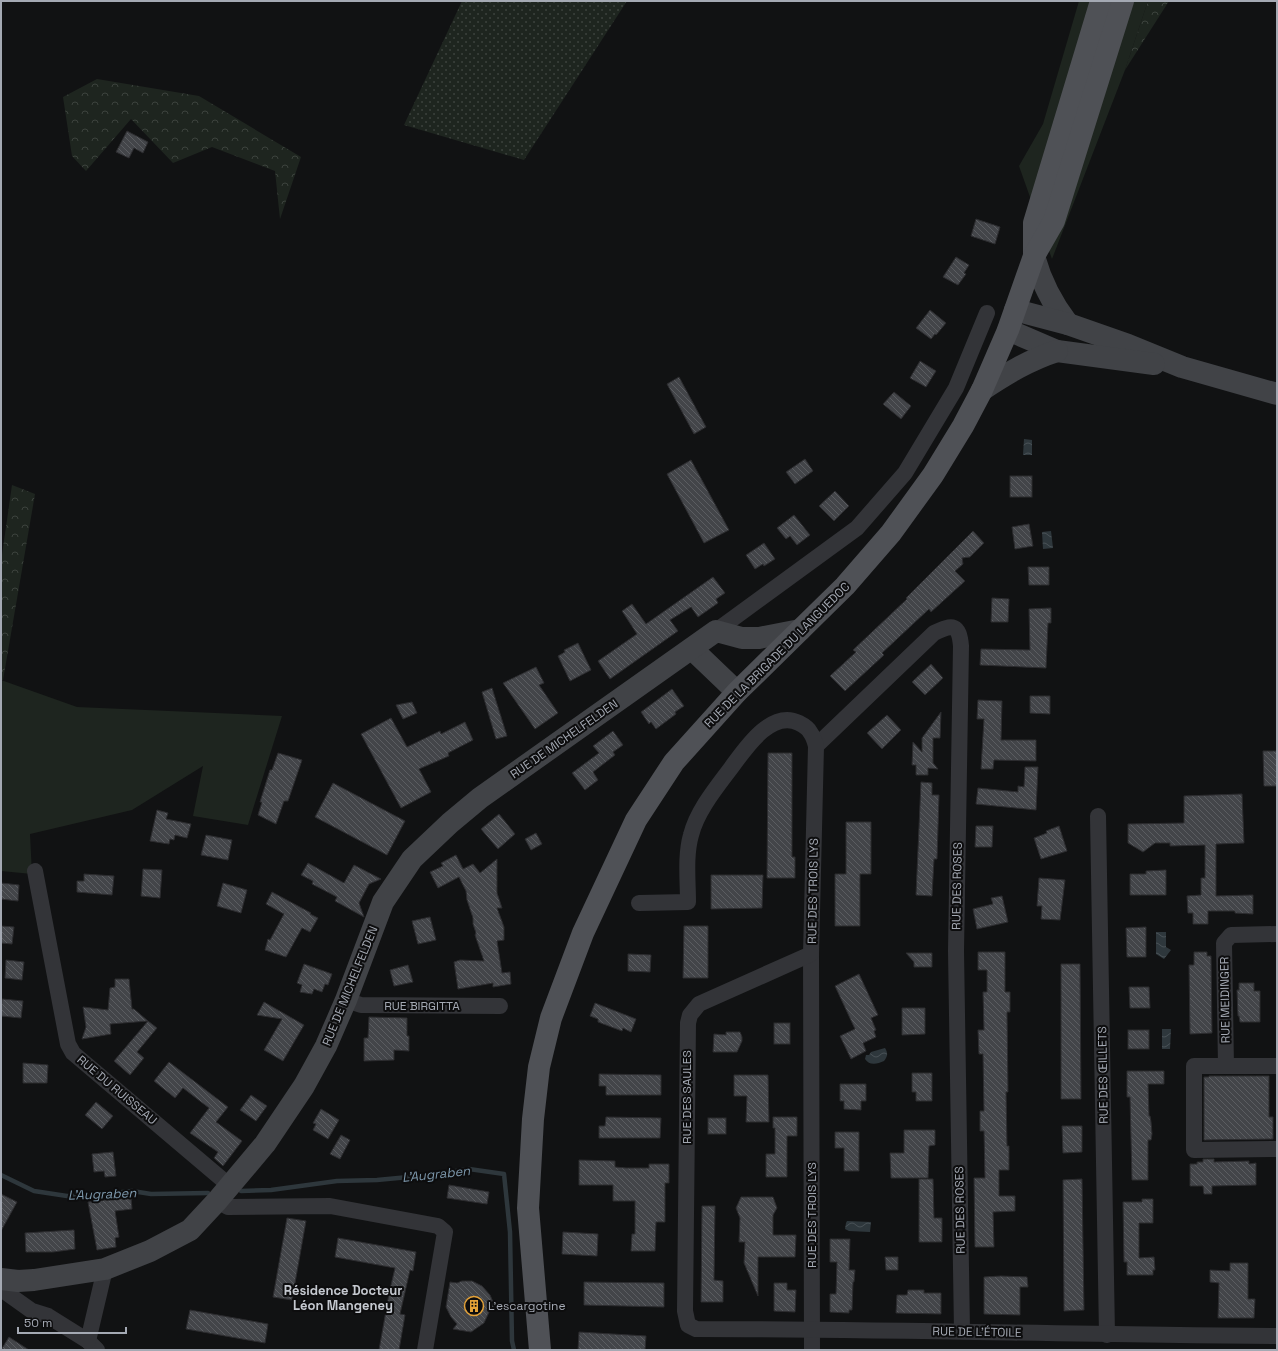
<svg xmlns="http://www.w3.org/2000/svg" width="1278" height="1351" font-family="'Space Grotesk',sans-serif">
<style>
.grass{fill:#1e251f}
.forest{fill:url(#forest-crowns)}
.garden{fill:url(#garden-dots)}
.water{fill:url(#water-waves)}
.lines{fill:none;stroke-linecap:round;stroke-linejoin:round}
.stream{stroke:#2e373c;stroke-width:4.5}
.building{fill:url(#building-back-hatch);stroke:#2c2c2f}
.street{stroke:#333438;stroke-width:16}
.secondary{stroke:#414347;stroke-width:22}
.primary{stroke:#4f5156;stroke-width:22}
.labels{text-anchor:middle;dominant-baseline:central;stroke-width:4;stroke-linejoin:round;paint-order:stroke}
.street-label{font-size:12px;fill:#a4a9b3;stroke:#0d0d0e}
.poi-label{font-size:12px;fill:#a4a9b3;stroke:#0d0d0e;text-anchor:start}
.water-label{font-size:13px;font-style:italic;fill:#7d98ac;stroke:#0d0d0e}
.neighbourhood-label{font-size:13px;font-weight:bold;fill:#c4c8cf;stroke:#0d0d0e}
</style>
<defs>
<pattern id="forest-crowns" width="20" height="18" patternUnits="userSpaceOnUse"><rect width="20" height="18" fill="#1e251f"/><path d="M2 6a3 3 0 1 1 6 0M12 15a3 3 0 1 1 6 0" fill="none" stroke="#3c423d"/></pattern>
<pattern id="garden-dots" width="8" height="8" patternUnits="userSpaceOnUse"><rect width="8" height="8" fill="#1e251f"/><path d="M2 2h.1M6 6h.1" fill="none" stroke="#3c423d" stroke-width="1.8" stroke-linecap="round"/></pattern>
<pattern id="water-waves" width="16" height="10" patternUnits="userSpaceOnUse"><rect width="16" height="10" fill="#2e373c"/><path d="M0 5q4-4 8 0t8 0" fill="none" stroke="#495156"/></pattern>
<pattern id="building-back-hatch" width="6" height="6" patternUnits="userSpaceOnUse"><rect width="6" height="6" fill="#434549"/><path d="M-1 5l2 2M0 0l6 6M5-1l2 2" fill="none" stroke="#5b5d61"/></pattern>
</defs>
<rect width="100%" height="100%" fill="#111213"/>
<!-- grass -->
<g class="grass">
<path d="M1079 1H1148L1125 70 1052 259 1019 166 1043 124Z"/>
<path d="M1 680 77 707 282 716 248 825 193 816 203 766 132 810 30 834 32 874 1 871Z"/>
</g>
<!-- forest -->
<g class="forest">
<path d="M1148 1H1169L1125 70Z"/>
<path d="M97 79 199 96 301 157 280 219 275 171 212 147 173 163 131 119 86 171 72 156 63 97Z"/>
<path d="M12 485 35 494 3 680H1V562Z"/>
</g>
<!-- garden -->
<path class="garden" d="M462 1H627L524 160 404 125Z"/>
<!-- water -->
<g class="water">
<path d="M1024 439 1032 440V455H1023Z"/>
<path d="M1051 531 1053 548 1043 549 1042 532Z"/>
<path d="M1156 932H1166V947L1171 950 1164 959 1156 954Z"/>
<path d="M1162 1029H1171L1170 1049H1162Z"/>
<path d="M885 1048C888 1053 888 1056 884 1061 877 1064 870 1066 865 1059L866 1055H869L871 1052Z"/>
<path d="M847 1221 871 1222 870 1232 849 1231 845 1229 846 1223Z"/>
</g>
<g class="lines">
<!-- stream -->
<g class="stream">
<path d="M1 1175 34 1191 67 1196 96 1195 132 1191 151 1194 208 1193"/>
<path d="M241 1191 271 1190 337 1181 377 1180 430 1175 469 1169 504 1174 510 1232 512 1341 514 1350"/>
</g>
</g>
<!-- building -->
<g class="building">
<path d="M127 131 148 142 143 153 134 148 129 158 116 152Z"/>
<path d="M976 219 1000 227 995 244 971 236Z"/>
<path d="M956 257 969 265 964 273 966 274 958 285 943 277Z"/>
<path d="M930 310 946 323 936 335 935 334 931 339 916 328Z"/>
<path d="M920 361 936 371 926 387 910 378Z"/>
<path d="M679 377 706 427 694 434 667 384Z"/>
<path d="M894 392 911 406 901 419 883 404Z"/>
<path d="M805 459 813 471 795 484 786 472Z"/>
<path d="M691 460 729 530 704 543 667 474Z"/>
<rect x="1010" y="476" width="22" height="21"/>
<path d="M835 491 849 506 834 521 819 506Z"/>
<path d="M794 515 810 535 797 545 790 536 786 539 777 528Z"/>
<path d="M1029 524 1033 546 1015 549 1012 527Z"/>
<path d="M973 531 984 543 970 557 962 558 963 564 955 571 965 581 931 612 929 609 882 653 884 655 845 691 830 676 856 652 853 650 907 599 906 598Z"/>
<path d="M764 543 775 559 764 566 763 564 755 569 746 555Z"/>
<path d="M1028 567H1049V585H1029Z"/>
<path d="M713 577 725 593 716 599 718 603 698 617 691 607 670 620 678 631 610 679 598 661 637 634 622 611 632 604 646 624Z"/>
<path d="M992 598 1009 599 1008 622H991Z"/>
<path d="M1051 608V623H1048L1046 668 980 665 981 649 1030 650 1029 609Z"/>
<path d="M578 643 591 670 570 681 558 656 565 652 564 650Z"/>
<path d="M931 664 943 678 925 695 912 682Z"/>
<path d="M536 667 544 683 539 685 558 713 535 729 503 683Z"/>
<path d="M492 688 507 736 496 739 482 692Z"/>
<path d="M672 689 684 706 675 712 676 714 656 729 651 722 649 724 641 712Z"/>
<path d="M1030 696H1050V714L1030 713Z"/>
<path d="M978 700 1002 701 1001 740H1036V761L994 760 993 769H981L984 719H977Z"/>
<path d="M412 702 417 713 403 719 396 705Z"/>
<path d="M941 712 940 738H933V763L938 769 928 768V775H916V765H912L913 742 922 752V738Z"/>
<path d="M887 715 901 730 882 749 867 733Z"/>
<path d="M391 718 407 747 440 731 441 734 465 722 473 740 448 753 449 756 419 769 431 792 401 808 361 734Z"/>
<path d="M613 731 623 745 613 752 615 755 593 772 598 780 585 790 572 773 599 753 593 746Z"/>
<path d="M1263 751H1277V786H1264Z"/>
<path d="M278 753 302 760 288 801H284L276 824 258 815 262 802H260L270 770H272Z"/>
<path d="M768 753H792V857H795V878H767Z"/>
<path d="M1025 767H1038L1036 810 976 804 978 788 1018 792V786L1024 787Z"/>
<path d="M921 782 932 783V795H939L937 859H934L932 896 916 895Z"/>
<path d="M333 783 405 821 387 855 315 817Z"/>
<path d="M1242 794 1244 843 1216 844V896L1253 895V914L1235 913V911H1208V924H1193V913H1188L1187 896 1201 895V878H1205V845L1170 846V843H1155L1143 852 1128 843V824L1184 823V796Z"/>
<path d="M157 810 168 813 166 819 191 824 187 838 175 835 174 840 170 839 169 844 150 841Z"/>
<path d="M499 814 515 834 498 849 481 829Z"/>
<path d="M846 822H871V874H860V926H835V874H846Z"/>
<path d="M976 826H993L992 847H975Z"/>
<path d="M1059 826 1067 851 1041 859 1034 838 1047 833 1046 831Z"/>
<path d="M536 833 542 844 531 850 525 839Z"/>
<path d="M206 835 232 840 228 860 201 855Z"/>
<path d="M456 855 463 869 473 864 480 873 497 859V893L502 908H497L504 927V940L497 941 502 973 510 972 511 984 493 987V983L458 989 454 962 460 960 484 961 475 935 476 933 473 924V918L467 900 466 891 459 877 438 888 430 872 443 866 441 863Z"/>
<path d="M308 863 344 883 354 865 381 879 369 884 359 903 364 917 335 901 337 897 312 884 313 881 301 875Z"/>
<path d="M143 869 162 870 160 898 141 896Z"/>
<path d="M1166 870V895H1130V874H1146V871Z"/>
<path d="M84 874 114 876 112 895 77 892V881H84Z"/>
<path d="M711 875H763L762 908 711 909Z"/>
<path d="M1039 878 1065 880 1060 920 1041 919 1042 906H1037Z"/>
<path d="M1 883 19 885 18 901 1 899Z"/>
<path d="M223 883 247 890 241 913 217 906Z"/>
<path d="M272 892 311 913 310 914 318 918 310 932 302 928 286 957 265 950 268 939 270 940 284 914 266 904Z"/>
<path d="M1002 896 1008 922 977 929 973 909 993 904 991 898Z"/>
<path d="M430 917 436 940 418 944 412 921Z"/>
<path d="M1 926 14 927 12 944 1 943Z"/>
<path d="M684 926H708V978H683Z"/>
<path d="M1146 927V957H1127L1126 928Z"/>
<path d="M978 952H1005V992H1010V1012H1007L1008 1092H1006L1007 1146H1009V1170H999V1196H1015V1211L993 1212 994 1247H975L974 1178H985L984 1131H980V1111H984L983 1054H979L978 1030H984L983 992H987V970H978Z"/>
<path d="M1194 952H1207V956H1211L1212 1033 1190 1034 1189 965H1194Z"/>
<path d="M906 953H932V967H914V962Z"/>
<path d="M628 954 651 955 650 972 628 971Z"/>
<path d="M6 960 24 962 22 980 5 978Z"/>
<path d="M304 964 332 974 328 985 325 984 322 992 314 989 312 994 300 992 302 985 297 983Z"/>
<path d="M1061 964H1080L1081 1099H1061Z"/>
<path d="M408 965 413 982 394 986 390 970Z"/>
<path d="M859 974 878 1015 871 1018 876 1030 874 1031 876 1037 863 1043 866 1051 851 1059 840 1036 855 1029 835 986Z"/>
<path d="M115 979H129L132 1009H134L148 1021 110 1024 111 1034 82 1039 86 1027 83 1007 108 1010 110 988 115 987Z"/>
<path d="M1239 983H1254V991H1260V1022H1240L1239 1016H1238L1237 990H1239Z"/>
<path d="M1129 987H1149L1150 1008H1130Z"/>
<path d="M2 999 23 1001 21 1018 1 1016Z"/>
<path d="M264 1002 304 1025 283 1061 264 1050 282 1019 257 1015Z"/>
<path d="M595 1003 636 1019 631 1032 623 1028 622 1031 598 1022V1019L590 1016Z"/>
<path d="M902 1008H925V1034L902 1035Z"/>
<path d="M369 1017 407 1018V1036H409V1051L394 1050V1060L364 1061V1038H368Z"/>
<path d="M148 1021 157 1028 137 1052 144 1058 130 1075 114 1061Z"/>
<rect x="774" y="1023" width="16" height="21"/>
<rect x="1128" y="1030" width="21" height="19"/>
<path d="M726 1032H740L742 1037V1041L737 1052H713L714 1034 726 1035Z"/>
<path d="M169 1062 228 1107 216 1122 242 1141 223 1166 214 1158 218 1152 190 1133 209 1108 183 1088 175 1098 154 1081Z"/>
<path d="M23 1063 48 1065 47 1083H23Z"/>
<path d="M1127 1071H1164V1084H1148L1149 1116H1150L1151 1122 1152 1134 1151 1140H1148V1180H1132L1130 1097H1127Z"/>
<path d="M912 1073H932V1101H916V1092H912Z"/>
<path d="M599 1074 661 1075V1095H606V1086H599Z"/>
<path d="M734 1075H768L769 1122H746L747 1096H734Z"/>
<path d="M1209 1076H1269V1117H1273V1139L1204 1140V1077H1209Z"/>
<path d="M840 1084H866V1101H861V1110L844 1109V1101H840Z"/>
<path d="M251 1095 267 1106 256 1121 240 1110Z"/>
<path d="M96 1102 113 1116 102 1129 85 1115Z"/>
<path d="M321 1109 339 1120 328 1139 313 1130 316 1124 313 1123Z"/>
<path d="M606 1117 661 1118 660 1138H599V1126H605Z"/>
<path d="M773 1117H797V1136H787V1177H766V1154H775V1128H773Z"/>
<rect x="708" y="1118" width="18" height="16"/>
<path d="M1062 1126H1082V1152L1063 1153Z"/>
<path d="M904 1130H935V1145L929 1146 928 1178H891L890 1153H904Z"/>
<path d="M835 1132H859V1171H844V1148H835Z"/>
<path d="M341 1135 350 1140 340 1159 330 1154Z"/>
<path d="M113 1152 116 1176 105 1177 104 1171 94 1172 92 1154Z"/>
<path d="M1203 1159H1214V1162L1249 1161V1164L1256 1163V1185L1212 1186V1194H1204L1203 1186H1190V1164H1197V1162H1203Z"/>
<path d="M579 1160 615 1161V1167L626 1168H649V1164H669V1183H665V1222H656L655 1251H631L632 1234H635V1201H613V1185H579Z"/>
<path d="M919 1179H933L934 1218H942V1242H919Z"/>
<path d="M1082 1179 1084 1310 1064 1311 1063 1180Z"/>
<path d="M449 1185 489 1192 487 1204 447 1198Z"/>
<path d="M1 1194 17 1202 1 1231Z"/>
<path d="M131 1197 132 1209 115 1211 119 1237 115 1238 116 1247 97 1250 88 1202Z"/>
<path d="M741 1197H773L777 1208 773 1215V1235H796L795 1257H758V1296L744 1263 745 1242H739L740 1218 736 1208Z"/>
<path d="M1142 1199H1153V1223H1139V1258L1154 1257 1155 1270H1153V1275H1127V1262H1124L1123 1202H1142Z"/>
<path d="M702 1206H715L714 1280 723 1281V1302H701Z"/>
<path d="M287 1218 306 1221 292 1300 273 1297Z"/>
<path d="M74 1230 75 1249 53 1252H26L25 1233Z"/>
<path d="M563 1232 598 1234 597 1256 562 1254Z"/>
<path d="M338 1238 416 1252 413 1271 410 1270 400 1314 405 1315 399 1350H379L389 1294 395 1268 335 1257Z"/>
<path d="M830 1239H850L849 1270H855L854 1282H853L852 1310H849V1313L830 1312V1294H836L837 1262H830Z"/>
<path d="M885 1257H898V1270H886Z"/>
<path d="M1230 1263H1248V1299H1255L1254 1318H1218L1219 1283 1210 1282V1270L1230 1271Z"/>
<path d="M1001 1276 1027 1277 1028 1287H1020V1315L984 1314V1277Z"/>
<path d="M462 1281H472L482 1286 490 1295 493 1302 494 1311 490 1310 484 1323 471 1332 453 1329 457 1324 451 1317 446 1307 450 1282 457 1283Z"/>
<path d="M584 1282 664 1283V1307L584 1305Z"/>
<path d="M774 1283H787V1290H796L795 1312 774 1311Z"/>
<path d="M908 1290H924V1293H941V1314L896 1313 897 1295H907Z"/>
<path d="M190 1310 268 1324 265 1343 186 1329Z"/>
<path d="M579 1332 646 1336 645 1350H578Z"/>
<path d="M9 1337 29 1350H1Z"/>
</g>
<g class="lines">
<!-- street -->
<g class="street">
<path d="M716 631 857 528 905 473 956 388 987 313"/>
<path d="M816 746 934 633C953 624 959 624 961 646L956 951 962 1331"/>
<path d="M1098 816 1107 1335"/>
<path d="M35 871 68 1044 73 1053 230 1186"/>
<path d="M639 903 688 902C688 881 685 856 691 835 697 811 716 788 731 768 745 749 771 709 799 723 803 725 808 728 810 732 813 736 815 742 816 746L811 954 812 1350"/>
<path d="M811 954 699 1004 690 1015 688 1023 685 1311 688 1325 696 1329C890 1329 1083 1335 1277 1336"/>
<path d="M346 1000 361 1005 500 1006"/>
<path d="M1226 1066 1224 943 1231 935 1277 934"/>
<path d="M1277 1066H1194V1150L1277 1149"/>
<path d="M217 1201 228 1207 330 1206 438 1226 445 1232 425 1350"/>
<path d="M1 1289 32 1311 48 1316 88 1341 97 1350"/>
<path d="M88 1341 105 1269"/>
</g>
<!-- secondary -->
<g class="secondary">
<path d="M1034 256C1041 282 1052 303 1068 324"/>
<path d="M1015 310 1068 324 1128 345 1182 367 1277 394"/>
<path d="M1008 330 1057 351 1154 364"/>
<path d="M982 390C1006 374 1029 360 1057 351"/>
<path d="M692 649 737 692"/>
<path d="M1 1279 18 1281 34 1280 105 1269 150 1251 190 1230 217 1201 265 1144 304 1086 326 1046 346 1000 383 902 412 859 450 823 480 798 716 631 742 638H759L800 630"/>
</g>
<!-- primary -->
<g class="primary">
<path d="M1034 255V223L1101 1"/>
<path d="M540 1350 528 1208 533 1119 539 1067 551 1018 583 933 636 820 674 762 737 692 845 586 891 533 933 475 963 426 982 390 1008 330 1034 256 1054 221 1123 1"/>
</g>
</g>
<!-- icons -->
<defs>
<g id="building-ring" transform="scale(1)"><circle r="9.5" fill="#0d0d0e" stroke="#e4a238" stroke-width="1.5"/><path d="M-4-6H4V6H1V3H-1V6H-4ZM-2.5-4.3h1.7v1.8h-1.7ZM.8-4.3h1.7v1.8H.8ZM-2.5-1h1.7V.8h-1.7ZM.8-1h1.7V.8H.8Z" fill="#e4a238"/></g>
</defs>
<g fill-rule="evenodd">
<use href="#building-ring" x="474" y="1306"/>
</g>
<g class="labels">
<!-- street labels -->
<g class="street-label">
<text transform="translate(777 655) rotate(-45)">RUE DE LA BRIGADE DU LANGUEDOC</text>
<text transform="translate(564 739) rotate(-35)">RUE DE MICHELFELDEN</text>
<text transform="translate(957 886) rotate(-89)">RUE DES ROSES</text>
<text transform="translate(813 891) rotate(-89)">RUE DES TROIS LYS</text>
<text transform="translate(350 986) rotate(-68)">RUE DE MICHELFELDEN</text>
<text transform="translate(1225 1000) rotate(-91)">RUE MEIDINGER</text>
<text x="422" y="1006">RUE BIRGITTA</text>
<text transform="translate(1103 1075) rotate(-91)">RUE DES ŒILLETS</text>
<text transform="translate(117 1090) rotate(40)">RUE DU RUISSEAU</text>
<text transform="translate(687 1097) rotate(-90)">RUE DES SAULES</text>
<text transform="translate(960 1210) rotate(-91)">RUE DES ROSES</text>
<text transform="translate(812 1215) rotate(-90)">RUE DES TROIS LYS</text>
<text transform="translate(977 1332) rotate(1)">RUE DE L'ÉTOILE</text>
</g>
<!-- poi labels -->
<g class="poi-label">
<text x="488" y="1306">L'escargotine</text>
</g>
<!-- water labels -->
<g class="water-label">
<text transform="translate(436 1174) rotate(-6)">L'Augraben</text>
<text transform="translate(102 1194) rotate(-2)">L'Augraben</text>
</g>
<!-- neighbourhood labels -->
<g class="neighbourhood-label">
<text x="343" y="1290">Résidence Docteur<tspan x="343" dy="15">Léon Mangeney</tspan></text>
</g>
</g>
<!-- border -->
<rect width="1278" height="1351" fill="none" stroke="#a4a9b3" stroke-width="4"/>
<!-- scale -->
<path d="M18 1327v6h108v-6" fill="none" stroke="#a4a9b3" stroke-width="2"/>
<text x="24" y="1327" font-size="12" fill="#a4a9b3" stroke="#0d0d0e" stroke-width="3" paint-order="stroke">50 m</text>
</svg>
